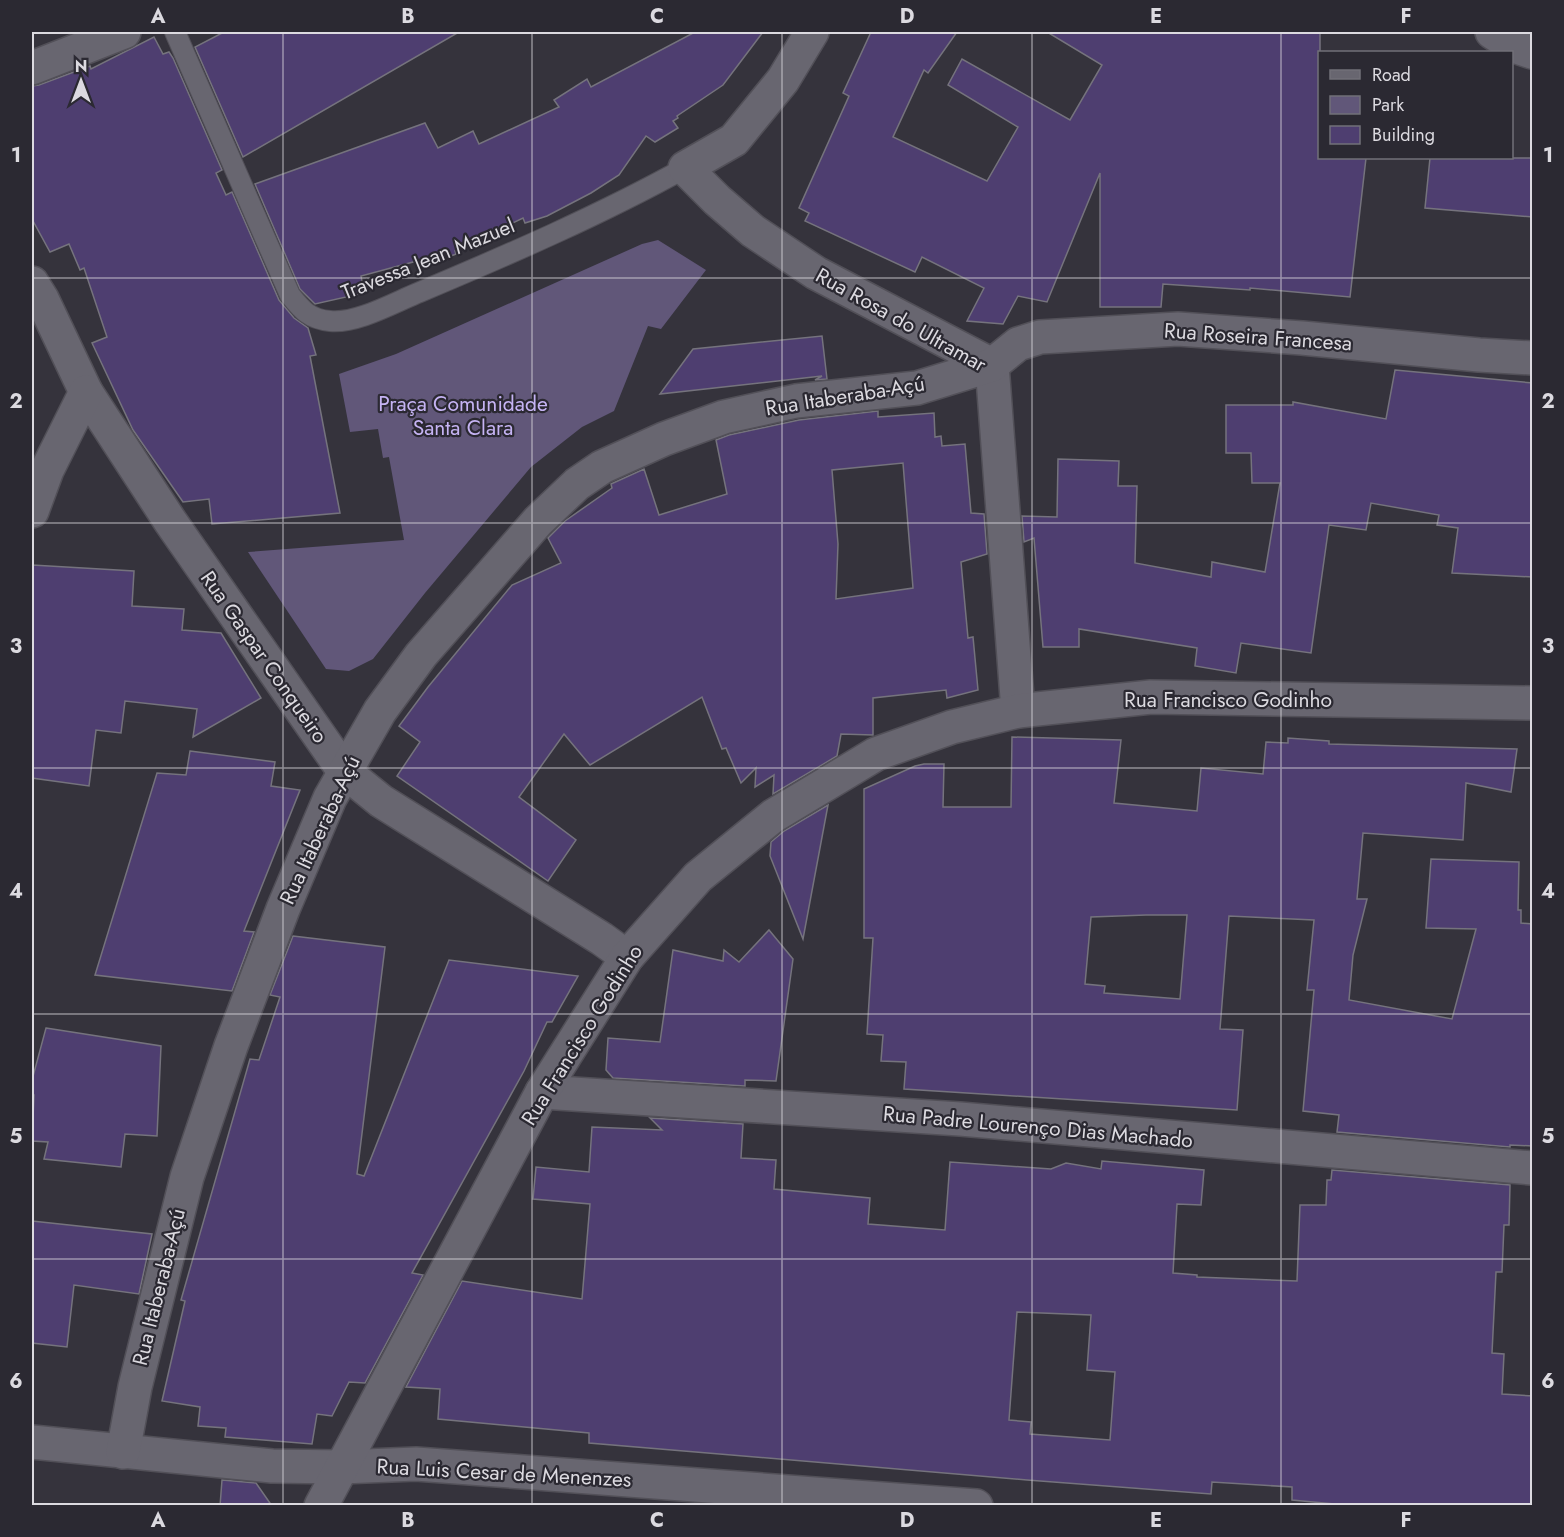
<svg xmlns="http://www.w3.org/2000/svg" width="1564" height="1537" font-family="Jost,sans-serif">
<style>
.green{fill:#615779}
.building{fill:#4e3e70;stroke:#75737d;stroke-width:1.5;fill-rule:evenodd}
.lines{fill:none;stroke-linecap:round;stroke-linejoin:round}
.lane-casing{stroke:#525058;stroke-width:22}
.street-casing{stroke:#525058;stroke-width:36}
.lane{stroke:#686670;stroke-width:20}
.street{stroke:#686670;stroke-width:33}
.grid{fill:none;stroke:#dcdae0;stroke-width:1.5;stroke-opacity:0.55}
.labels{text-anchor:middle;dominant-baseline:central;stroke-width:4.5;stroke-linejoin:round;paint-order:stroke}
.street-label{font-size:21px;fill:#dcdae0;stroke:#2b2932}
.park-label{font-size:21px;fill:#c6b4f4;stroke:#2b2932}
.neatline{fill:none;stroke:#dcdae0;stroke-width:2}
.grid-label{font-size:20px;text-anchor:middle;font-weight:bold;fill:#dcdae0}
</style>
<rect width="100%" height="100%" fill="#35333c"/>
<!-- green -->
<path class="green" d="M658 240 706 270 661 329 648 326 614 411 582 427 531 467 425 593 373 659 349 671 326 669 248 552 404 540 389 457 383 458 378 429 350 432 339 374 396 354 642 244Z"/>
<!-- building -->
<g class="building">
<path d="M224 32H459L243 157 195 47Z"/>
<path d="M695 32H763L723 85 677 116 678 118 673 121 678 128 655 142 646 136 619 175 591 193 547 216 525 223 523 218 455 251 456 254 436 262 420 268 417 261 361 276 364 293 315 304 300 289 255 184 425 123 438 148 473 131 479 144 559 107 554 100 587 79 591 87Z"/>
<path d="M871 32H957L928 73 924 70 893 137 987 181 1018 127 948 85 962 59 1070 120 1102 65 1047 32H1320V158H1366L1350 297 1250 288V290L1163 284 1161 307H1100V173L1047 302 1018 296 1003 324 967 321 984 288 922 257 915 272 805 221 809 213 799 208 849 96 843 93Z"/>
<path d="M154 37 163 54 169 52 173 58 222 170 216 173 226 195 232 192 279 300 294 318 308 328 316 355 310 356 340 513 212 524 209 499 183 502 133 430 92 343 107 337 84 268 80 270 69 244 50 252 32 219V86L39 85 90 66 91 69Z"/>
<path d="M1430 158H1533V217L1425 208Z"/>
<path d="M822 336 827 379 815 380 822 376 660 394 693 349Z"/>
<path d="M1395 370 1533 383V577L1452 573 1458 528 1437 525 1439 515 1371 503 1366 530 1329 525 1311 653 1241 643 1236 673 1195 666 1197 648 1079 629V647H1043L1034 538 1024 542 1022 516 1057 517 1058 459 1119 461 1118 486H1137L1135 563 1211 577 1212 562 1265 572 1280 483H1252L1251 453H1226V405H1293V402L1386 419Z"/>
<path d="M878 411V417L934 413 935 437 941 436 942 446 965 444 971 513 984 514 987 554 961 562 968 638 973 637 978 690 947 698 946 690 873 698V735L841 734 837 756 773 794 774 775 755 787 756 768 741 783 726 748 722 749 702 697 590 765 564 734 519 797 576 840 548 881 397 776 420 742 399 726 428 687 512 585 561 563 548 538 565 521 612 488 611 484 644 469 659 515 727 494 716 440 729 435 799 420ZM903 463 913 588 836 599 838 544 832 470Z"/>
<path d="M32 565 134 571 132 606 184 609 182 630 221 633 261 698 193 737 197 709 125 701 121 733 96 730 89 786 32 778Z"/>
<path d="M1012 737 1121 740 1114 803 1197 811 1201 768 1263 774 1266 742 1288 743V738L1329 741V744L1517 749 1511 792 1466 783 1463 840 1363 833 1357 899H1367L1353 955 1349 1000 1452 1019 1476 929 1426 928 1431 859 1519 862 1518 910H1521V923L1533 924V1146L1510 1145V1147L1337 1132 1339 1115 1303 1111 1314 990H1307L1314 920 1229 916 1220 1029 1243 1030 1237 1110 904 1089 906 1062 881 1061 883 1035 867 1034 873 938H864V789L915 766 924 764H944L943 807H1011ZM1146 915H1187L1180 999 1104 993 1105 986 1085 984 1091 917Z"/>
<path d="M190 751 275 762 271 786 300 790 244 931 254 932 232 991 95 975 157 773 186 775Z"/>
<path d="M828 805 803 939 770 856 771 842 784 831Z"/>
<path d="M769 930 793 959 776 1081 745 1080V1086L613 1078 606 1070 608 1038 660 1042 673 950 723 961 724 950 739 962Z"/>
<path d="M293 936 385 947 357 1174 364 1176 449 960 578 976 552 1022H547L524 1071 412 1273 423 1275 365 1383 349 1382 332 1416 317 1414 312 1444 225 1437 226 1428 198 1426 200 1407 162 1401 185 1301 181 1300 250 1059 259 1060 280 997 270 995Z"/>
<path d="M46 1028 161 1046 157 1136 125 1134 121 1167 44 1159 48 1142 32 1141 34 1095H32V1080Z"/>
<path d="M650 1118 743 1124 741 1158 776 1160 774 1189 870 1198 868 1224 945 1230 950 1162 1051 1169 1066 1163 1101 1169 1102 1161 1204 1170 1201 1205 1177 1204 1173 1273 1197 1275V1277L1297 1281 1300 1205H1326L1327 1180H1331L1332 1170 1510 1185 1509 1225H1504L1502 1272H1496L1492 1353 1504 1354 1502 1394 1533 1396V1506H1356L1292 1500V1487L1212 1482 1211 1494 1027 1480 589 1443V1433L438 1419 440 1389 406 1387 462 1281 582 1299 590 1204 533 1199 536 1167 589 1172 592 1127 662 1130ZM1017 1312 1091 1315 1087 1370 1115 1372 1110 1440 1030 1434 1031 1422 1009 1420Z"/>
<path d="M32 1221 152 1234 139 1294 74 1285 67 1347 32 1343Z"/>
<path d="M222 1480 256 1483 272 1506H220Z"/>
</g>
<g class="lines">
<!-- lane casing -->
<g class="lane-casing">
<path id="lane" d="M175 32 290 295C302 310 309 319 330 321 357 324 395 302 420 292 510 254 600 215 685 168"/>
</g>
<!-- street casing -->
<g class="street-casing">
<g id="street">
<path d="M812 32 783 80 734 140 685 168 717 200 753 231 816 273 992 365"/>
<path d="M1492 32 1514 46 1532 52"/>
<path d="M32 68 124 32"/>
<path d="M32 283 42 299 86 392 170 521 344 771 381 801 602 939 627 957"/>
<path d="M992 365 1018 711"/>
<path d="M32 511 47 470 86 392"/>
<path d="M542 1092 960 1119 1532 1168"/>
<path d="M32 1442 272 1466 341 1467 416 1464 976 1506"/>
<path d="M123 1452 135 1387 187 1177 231 1046 283 909 330 798 380 711 421 655 538 521 577 484 602 467 664 439 724 417 796 401 917 388 992 365 1018 344 1040 337 1178 329 1302 338 1479 355 1532 358"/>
<path d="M321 1506 542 1092 627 957 698 877 773 816 876 754 952 727 1018 711 1151 697 1532 703"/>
</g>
</g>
<!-- lane -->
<use href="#lane" class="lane"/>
<!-- street -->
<use href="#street" class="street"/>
</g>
<!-- grid -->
<path class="grid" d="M283 32V1506M532 32V1506M782 32V1506M1032 32V1506M1281 32V1506M32 278H1532M32 523H1532M32 768H1532M32 1014H1532M32 1259H1532"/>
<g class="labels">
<!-- street labels -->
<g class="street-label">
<text transform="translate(428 259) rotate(-22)">Travessa Jean Mazuel</text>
<text transform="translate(901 320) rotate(29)">Rua Rosa do Ultramar</text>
<text transform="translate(1258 337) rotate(4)">Rua Roseira Francesa</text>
<text transform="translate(845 396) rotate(-9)">Rua Itaberaba-Açú</text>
<text transform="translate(264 657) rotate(55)">Rua Gaspar Conqueiro</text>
<text x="1228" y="700">Rua Francisco Godinho</text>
<text transform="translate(320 830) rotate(-65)">Rua Itaberaba-Açú</text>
<text transform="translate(582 1035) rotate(-58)">Rua Francisco Godinho</text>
<text transform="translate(1038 1127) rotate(5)">Rua Padre Lourenço Dias Machado</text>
<text transform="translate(159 1287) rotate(-76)">Rua Itaberaba-Açú</text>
<text transform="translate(504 1473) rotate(3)">Rua Luis Cesar de Menenzes</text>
</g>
<!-- park labels -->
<g class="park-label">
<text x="463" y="404">Praça Comunidade<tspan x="463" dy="24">Santa Clara</tspan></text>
</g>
</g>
<!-- border -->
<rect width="1564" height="1537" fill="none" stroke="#2b2932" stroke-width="66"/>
<!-- legend -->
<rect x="1318" y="51" width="195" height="108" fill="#2b2932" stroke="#727078" stroke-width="1.5"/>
<rect x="1330" y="70" width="30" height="9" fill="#686670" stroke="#727078" stroke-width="1.5"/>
<text x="1372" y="81" font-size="18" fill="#dcdae0">Road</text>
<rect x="1330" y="96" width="30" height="18" fill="#615779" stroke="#727078" stroke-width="1.5"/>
<text x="1372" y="111" font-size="18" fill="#dcdae0">Park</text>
<rect x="1330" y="126" width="30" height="18" fill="#4e3e70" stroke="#727078" stroke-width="1.5"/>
<text x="1372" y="141" font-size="18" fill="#dcdae0">Building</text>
<!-- north arrow -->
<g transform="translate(81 81)" stroke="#2b2932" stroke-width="4.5" paint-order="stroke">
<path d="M0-4.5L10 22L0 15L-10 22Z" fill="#dcdae0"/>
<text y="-9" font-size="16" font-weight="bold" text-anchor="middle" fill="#dcdae0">N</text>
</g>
<rect x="33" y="33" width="1498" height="1471" class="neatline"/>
<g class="grid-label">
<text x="158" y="23">A</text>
<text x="408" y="23">B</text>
<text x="657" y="23">C</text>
<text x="907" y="23">D</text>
<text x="1156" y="23">E</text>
<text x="1406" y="23">F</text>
<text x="16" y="162">1</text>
<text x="1548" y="162">1</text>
<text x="16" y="408">2</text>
<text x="1548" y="408">2</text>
<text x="16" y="653">3</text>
<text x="1548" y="653">3</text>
<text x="16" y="898">4</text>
<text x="1548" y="898">4</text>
<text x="16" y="1143">5</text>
<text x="1548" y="1143">5</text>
<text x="16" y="1388">6</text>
<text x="1548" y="1388">6</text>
<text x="158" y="1527">A</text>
<text x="408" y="1527">B</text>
<text x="657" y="1527">C</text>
<text x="907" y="1527">D</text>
<text x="1156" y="1527">E</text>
<text x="1406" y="1527">F</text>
</g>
</svg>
